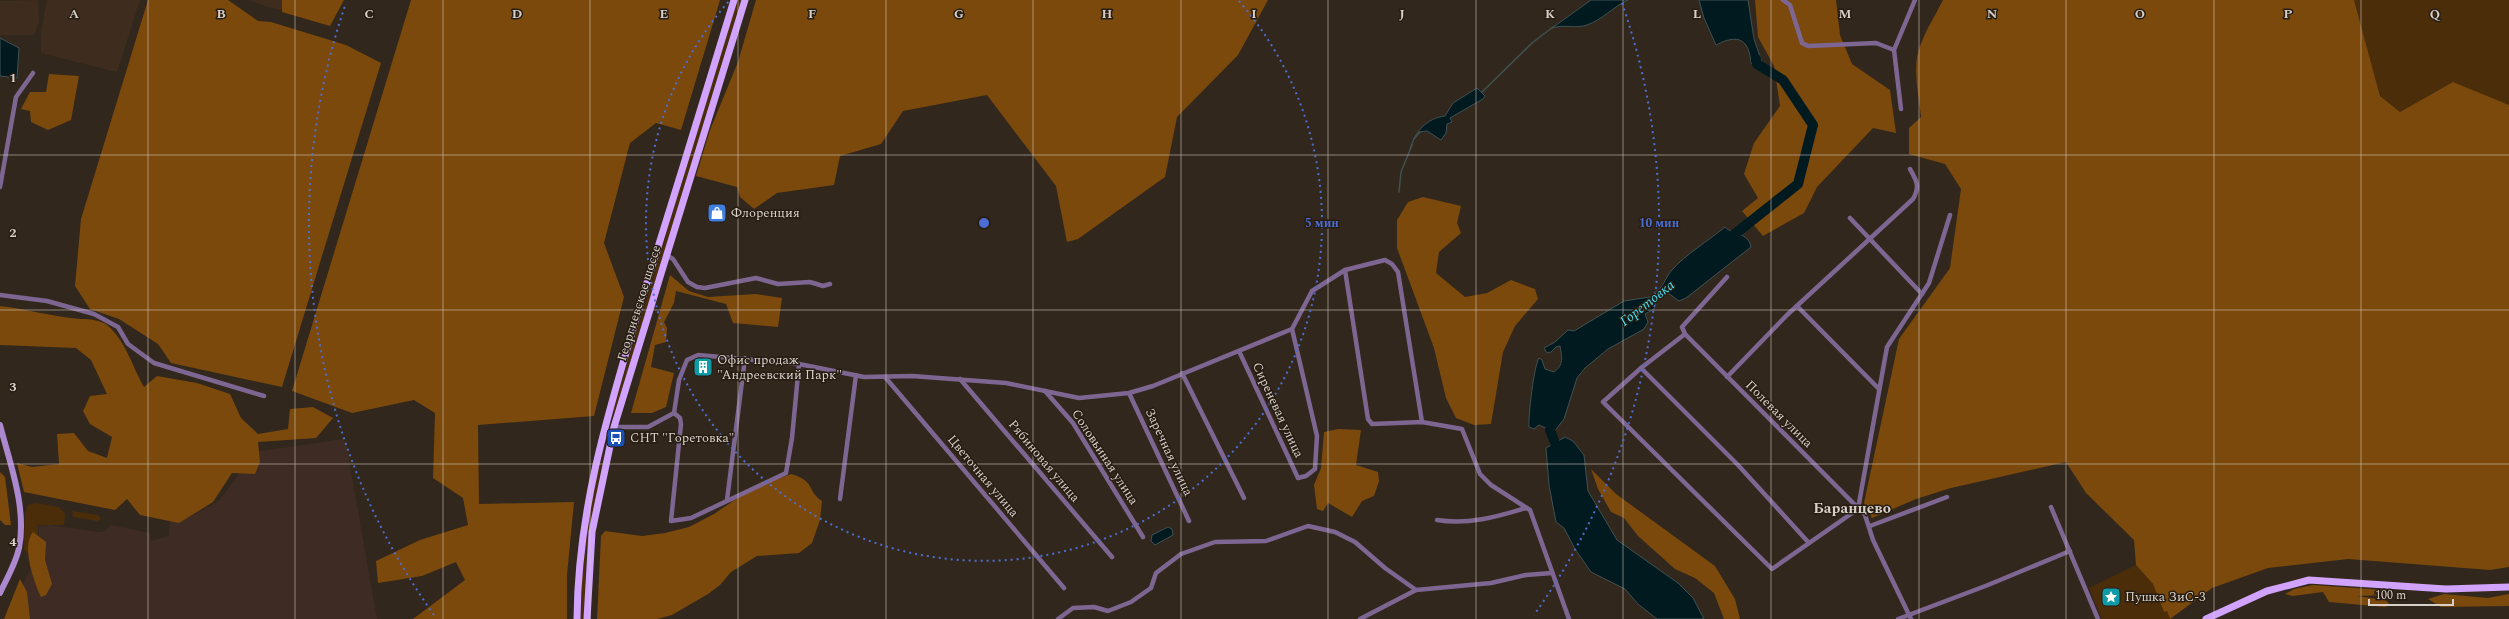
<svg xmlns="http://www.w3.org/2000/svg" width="2509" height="619" font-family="Spectral,serif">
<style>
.built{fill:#3e2d1e}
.medical{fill:#3e2c24}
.green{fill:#4c2d09}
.forest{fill:#7b490c}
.water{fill:#001a1f;stroke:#405152}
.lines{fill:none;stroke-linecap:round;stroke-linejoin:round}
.stream{stroke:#405152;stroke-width:1.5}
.river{stroke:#001a1f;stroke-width:10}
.street{stroke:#7d6792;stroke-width:4.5}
.secondary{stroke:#ac89cf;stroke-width:6}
.primary{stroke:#d1a3fd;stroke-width:7}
.grid{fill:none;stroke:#d7d0c9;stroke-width:1;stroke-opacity:0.55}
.ring{fill:none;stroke:#4c6ed4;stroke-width:2;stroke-dasharray:2 4}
.labels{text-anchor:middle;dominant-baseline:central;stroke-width:3;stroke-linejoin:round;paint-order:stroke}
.poi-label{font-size:13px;fill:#d7d0c9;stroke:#281d13;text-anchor:start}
.street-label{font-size:13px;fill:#d7d0c9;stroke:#281d13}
.water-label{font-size:14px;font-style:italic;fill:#45def2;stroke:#281d13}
.quarter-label{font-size:15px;font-weight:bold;fill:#d7d0c9;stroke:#281d13}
.grid-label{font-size:13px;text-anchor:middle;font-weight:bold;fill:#d7d0c9;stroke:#281d13;stroke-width:3;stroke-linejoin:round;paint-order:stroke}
.centre{fill:#4c6ed4;stroke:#281d13;stroke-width:2}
.ring-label{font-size:12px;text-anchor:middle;font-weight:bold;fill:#4c6ed4;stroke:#281d13;stroke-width:3;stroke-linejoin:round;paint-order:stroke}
</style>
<rect width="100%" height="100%" fill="#32271c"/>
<!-- built -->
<g class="built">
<path d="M38 0 39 22 34 35H0V1Z"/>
<path d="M47 0H140L117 72 41 53V33Z"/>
<path d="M248 0H289L288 11 268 7Z"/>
</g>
<!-- medical -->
<path class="medical" d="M343 439 346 443 377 619H6L39 552V526L49 525 98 532 106 531 110 525 150 533 151 541 169 536 170 520 178 517H189L219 501 255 452Z"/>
<!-- green -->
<g class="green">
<path d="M737 0H741L615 412 613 411Z"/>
<path d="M2354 0H2509V105L2453 82 2400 112 2380 96Z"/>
<path d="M604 449 586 551 584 619H581C580 562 589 504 604 449Z"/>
<path d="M35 503 59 507 65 514 64 525H38V537L33 533 28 554 24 550 25 514 28 505Z"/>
<path d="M72 511 98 515 101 519 97 521 73 517Z"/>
<path d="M2136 565 2153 584 2164 612 2167 611 2170 619H2102L2089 588Z"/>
</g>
<!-- forest -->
<g class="forest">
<path d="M148 0H228L258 21 271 22 346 45 381 63 282 387 171 363 158 344 119 319 90 309 75 286 81 219Z"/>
<path d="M282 0H344L330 26 282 12Z"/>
<path d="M411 0H720L681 130 656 123 630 143 604 243 624 297 594 416 478 425 479 504 574 502 567 575V619H413L465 580 456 562 422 576 378 583 376 561 420 540 468 525 463 498 433 478 435 413 414 400 352 413 292 391Z"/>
<path d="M756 0H1268L1238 55 1177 117 1165 177 1078 239 1067 242 1056 186 987 95 903 111 881 144 840 156 834 185 777 193 754 209 740 197 737 187 696 176 710 130 738 62Z"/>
<path d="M1755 0H1836L1840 35 1852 64 1890 90 1896 133 1873 128 1817 187 1804 213 1763 236 1742 211 1758 198 1744 174 1754 143 1780 106 1774 66 1758 37Z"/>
<path d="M1943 0H2354L2380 96 2400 112 2453 82 2509 105V567L2490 570 2348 559 2268 568 2212 588 2170 619 2167 611 2164 612 2153 584 2136 565 2134 540 2086 493 2066 462 1951 488 1916 499 1872 518 1864 503 1899 339 1950 268 1961 189 1945 164 1909 154V128L1921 117C1919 97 1914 77 1917 57 1921 37 1934 18 1943 0Z"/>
<path d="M49 74 79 76 71 120 48 130 31 122 30 111 21 109 30 92H46Z"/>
<path d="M1423 197 1461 206 1457 223 1461 233 1439 252 1436 273 1465 297 1487 293 1511 280 1535 289 1538 299 1515 326 1503 352 1491 424 1474 425 1456 418 1446 398 1434 348 1397 248V220L1408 202Z"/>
<path d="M670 275 689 291 708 297 756 294 782 298 778 327 733 323 726 304 676 291 674 303 664 322 667 328 666 342 655 345 651 367 674 373 666 407 652 413H631Z"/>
<path d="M0 306C28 309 53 317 81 319 89 319 101 320 107 325 126 341 132 366 144 387L157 376 197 383 230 394 241 418 258 434 288 429 290 409 313 407 333 418 316 438 258 442 260 462 255 474 232 473 213 502 179 523 140 515 127 499 115 510 24 492 17 463 32 467 59 464 57 434 74 433 88 451 107 458 112 437 90 424 83 411 90 396 107 394 91 360 76 348 0 345Z"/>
<path d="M1338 429 1361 430 1356 465 1378 472 1379 481 1374 496 1362 501 1352 517 1328 503 1323 511 1317 509 1314 485 1321 468 1324 432Z"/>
<path d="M1591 469 1616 494 1715 566 1735 599 1740 619H1724L1714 593 1695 578 1675 569 1638 536 1624 518 1611 512 1598 489Z"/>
<path d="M0 472 5 477 11 525H5L0 520Z"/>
<path d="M791 474C816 481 806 490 822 501L820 520 812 543 799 553 757 556 731 572 720 585 708 594 672 615 657 619H597L601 536 605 531 642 536 665 533 689 527 714 514 751 489Z"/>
<path d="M33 532 46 542 45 560 52 584 46 595 41 597C34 582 21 546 33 532Z"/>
<path d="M20 579 27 592 30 619H4Z"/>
<path d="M2313 585 2383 590 2389 595 2357 596 2385 600 2391 605 2385 607 2329 602 2323 592 2293 596 2285 594 2294 589Z"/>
<path d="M2444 594 2488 598 2509 594V606L2441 607 2428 599Z"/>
</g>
<!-- water -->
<g class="water">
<path d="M1591 0H1628C1614 6 1602 20 1587 25 1576 29 1564 24 1552 28Z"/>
<path d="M1699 0H1748L1754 39 1764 68 1761 72 1751 63C1749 40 1739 33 1716 45L1704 18Z"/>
<path d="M0 38 19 48 17 78 0 76Z"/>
<path d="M1477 88 1485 96 1483 99 1450 118 1452 122 1447 124 1446 133 1441 140 1427 131 1419 132 1414 138 1410 150C1414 132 1427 118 1445 116L1453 103Z"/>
<path d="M1725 227C1734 236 1748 232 1751 247L1686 298 1679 301 1667 292 1658 299 1654 293C1663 288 1665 279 1671 271 1687 253 1707 242 1725 227Z"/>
<path d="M1650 297 1656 304 1654 309 1645 314 1648 322 1644 329 1608 349 1585 368 1577 378 1564 419 1554 432 1539 425 1534 429 1529 427C1528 417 1534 365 1539 358L1542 360 1545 369 1554 372C1564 365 1562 357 1560 346L1556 347 1551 352 1547 353 1544 348 1555 342 1568 330 1574 331 1624 301Z"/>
<path d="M1565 437 1573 441 1584 455 1588 491 1617 540 1678 583 1693 598 1704 619H1657L1638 604 1625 589 1591 572 1575 549 1564 528 1556 522 1549 485 1546 448Z"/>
<path d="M1168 527 1172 529 1173 535 1155 545 1151 541 1152 535Z"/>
</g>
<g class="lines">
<!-- stream -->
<g class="stream">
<path d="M1482 92 1532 43 1553 27"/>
<path d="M1414 139 1420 132"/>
<path d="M1399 192 1401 172 1412 145"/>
</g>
<!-- river -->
<g class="river">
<path d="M1726 241 1798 184 1813 125 1783 80 1757 64 1756 59"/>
<path d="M1554 419 1550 430 1560 456"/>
</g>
<!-- street -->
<g class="street">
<path d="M1783 0 1790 5 1802 43 1808 46 1876 43 1894 50"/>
<path d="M1901 109 1894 50 1915 0"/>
<path d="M0 187 16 97 33 73"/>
<path d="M1850 218 1922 294"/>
<path d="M666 255 673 259 688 282 697 287 705 288 756 278 778 284 810 282 823 286 830 284"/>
<path d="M1345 270 1368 419 1372 424 1422 422 1462 429 1480 474 1491 485 1530 510 1569 619"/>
<path d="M1727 277 1682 327 1685 334 1641 368 1603 402 1772 569 1858 509 1887 347 1929 283 1950 215"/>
<path d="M0 295 47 301 94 314 118 327 128 344 154 363 264 396"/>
<path d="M1798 307 1879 389"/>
<path d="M1685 334 1865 515 1873 540 1911 619"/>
<path d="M1239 351 1298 478 1306 476 1315 469 1317 436 1292 329"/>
<path d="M1641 368 1738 465 1809 543"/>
<path d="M1182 373 1244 498"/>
<path d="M885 377 1064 588"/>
<path d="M1727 377 1787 315 1913 199C1920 187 1917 181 1910 169"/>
<path d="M960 379 1112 557"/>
<path d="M1045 391 1073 423 1143 537"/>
<path d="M1129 393 1189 521"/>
<path d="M674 413 680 418 681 424 671 521 691 518 786 473 792 438 799 364"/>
<path d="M614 427H648L674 413 679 380 687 360 698 355 799 364 864 377 912 376 1006 383 1079 398 1129 393 1153 386 1292 329 1312 291 1345 270 1385 260 1392 264 1398 272 1422 422"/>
<path d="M840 499 856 375"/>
<path d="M727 500 745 358"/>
<path d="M2051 507 2098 619"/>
<path d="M1437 520C1467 525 1497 517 1526 508"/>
<path d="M1870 526 1947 497"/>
<path d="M1058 619 1073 608 1094 607 1108 611 1131 602 1151 588 1156 573 1181 554 1215 542 1266 541 1308 526 1335 532 1355 542 1385 568 1416 590 1491 583 1526 575 1552 573"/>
<path d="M1360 619 1416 590"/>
<path d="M1898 619 1988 585 2070 551"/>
</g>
<!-- secondary -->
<path class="secondary" d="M0 425C10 464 27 508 19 548 16 563 7 578 0 593"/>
<!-- primary -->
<g class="primary">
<path d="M577 619C578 502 612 400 645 289 675 193 705 96 734 0"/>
<path d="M587 619 592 532 614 427 745 0"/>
<path d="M2206 619 2267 591 2309 580 2446 589 2509 587"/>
</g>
</g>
<!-- grid -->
<path class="grid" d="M148 0V619M295 0V619M443 0V619M590 0V619M738 0V619M886 0V619M1033 0V619M1181 0V619M1328 0V619M1476 0V619M1623 0V619M1771 0V619M1919 0V619M2066 0V619M2214 0V619M2361 0V619M0 155H2509M0 310H2509M0 464H2509"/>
<!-- distance rings -->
<g class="ring">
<path d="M1239 1A338 338 0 1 1 729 1"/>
<path d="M434 615A675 675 0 0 1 346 3M1622 3A675 675 0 0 1 1534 615"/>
</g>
<!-- icons -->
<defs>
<g id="shop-square" transform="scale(1)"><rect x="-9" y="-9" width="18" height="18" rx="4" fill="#3f7fe0" stroke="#281d13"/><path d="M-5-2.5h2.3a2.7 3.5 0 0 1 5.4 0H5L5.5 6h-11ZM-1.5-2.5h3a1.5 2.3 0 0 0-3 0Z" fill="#fff"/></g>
<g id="building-square" transform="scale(1)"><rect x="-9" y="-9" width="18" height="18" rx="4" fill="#0f9aa8" stroke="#281d13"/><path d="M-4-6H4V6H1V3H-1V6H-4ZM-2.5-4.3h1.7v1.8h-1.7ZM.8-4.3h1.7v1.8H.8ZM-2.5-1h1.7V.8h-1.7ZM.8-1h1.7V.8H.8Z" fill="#fff"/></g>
<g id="bus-square" transform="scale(1)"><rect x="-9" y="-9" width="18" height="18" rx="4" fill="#1a4fb4" stroke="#281d13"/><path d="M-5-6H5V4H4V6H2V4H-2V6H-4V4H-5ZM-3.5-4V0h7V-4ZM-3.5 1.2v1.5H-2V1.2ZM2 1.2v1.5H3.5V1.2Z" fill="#fff"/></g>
<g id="sight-square" transform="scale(1)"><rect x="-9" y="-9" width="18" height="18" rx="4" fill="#0f9aa8" stroke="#281d13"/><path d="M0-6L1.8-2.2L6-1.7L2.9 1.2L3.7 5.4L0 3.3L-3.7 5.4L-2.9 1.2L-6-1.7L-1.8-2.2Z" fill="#fff"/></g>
</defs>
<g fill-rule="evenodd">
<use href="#shop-square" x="717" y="213"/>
<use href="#building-square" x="703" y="367"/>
<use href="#bus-square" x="616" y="438"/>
<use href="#sight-square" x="2111" y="597"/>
</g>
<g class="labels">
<!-- poi labels -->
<g class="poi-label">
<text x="731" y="213">Флоренция</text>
<text x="717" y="360">Офис продаж<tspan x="717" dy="15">"Андреевский Парк"</tspan></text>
<text x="630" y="438">СНТ "Горетовка"</text>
<text x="2125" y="597">Пушка ЗиС-3</text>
</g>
<!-- street labels -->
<g class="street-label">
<text transform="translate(639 303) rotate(-73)">Георгиевское шоссе</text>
<text transform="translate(1278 410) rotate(65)">Сиреневая улица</text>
<text transform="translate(1779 414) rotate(45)">Полевая улица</text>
<text transform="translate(1169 452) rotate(65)">Заречная улица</text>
<text transform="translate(1105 457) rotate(57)">Соловьиная улица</text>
<text transform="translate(1044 461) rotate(50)">Рябиновая улица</text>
<text transform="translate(983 476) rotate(50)">Цветочная улица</text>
</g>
<!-- water labels -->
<g class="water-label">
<text transform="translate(1647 303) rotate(-38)">Горетовка</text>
</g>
<!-- quarter labels -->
<g class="quarter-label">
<text x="1852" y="508">Баранцево</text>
</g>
</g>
<g class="grid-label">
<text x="74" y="18">A</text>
<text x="221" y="18">B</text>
<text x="369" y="18">C</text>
<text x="517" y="18">D</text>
<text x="664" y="18">E</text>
<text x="812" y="18">F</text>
<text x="959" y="18">G</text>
<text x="1107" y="18">H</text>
<text x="1254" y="18">I</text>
<text x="1402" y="18">J</text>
<text x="1550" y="18">K</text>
<text x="1697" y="18">L</text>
<text x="1845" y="18">M</text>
<text x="1992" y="18">N</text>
<text x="2140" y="18">O</text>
<text x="2288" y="18">P</text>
<text x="2435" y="18">Q</text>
<text x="13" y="82">1</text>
<text x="13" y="237">2</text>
<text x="13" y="391">3</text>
<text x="13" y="546">4</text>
</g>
<circle cx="984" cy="223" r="6" class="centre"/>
<g class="ring-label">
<text x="1322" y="227">5 мин</text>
<text x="1659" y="227">10 мин</text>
</g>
<!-- scale -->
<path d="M2369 599v6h84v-6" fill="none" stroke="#d7d0c9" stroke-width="2"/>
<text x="2375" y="599" font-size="12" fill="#d7d0c9" stroke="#281d13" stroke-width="3" paint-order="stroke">100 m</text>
</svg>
